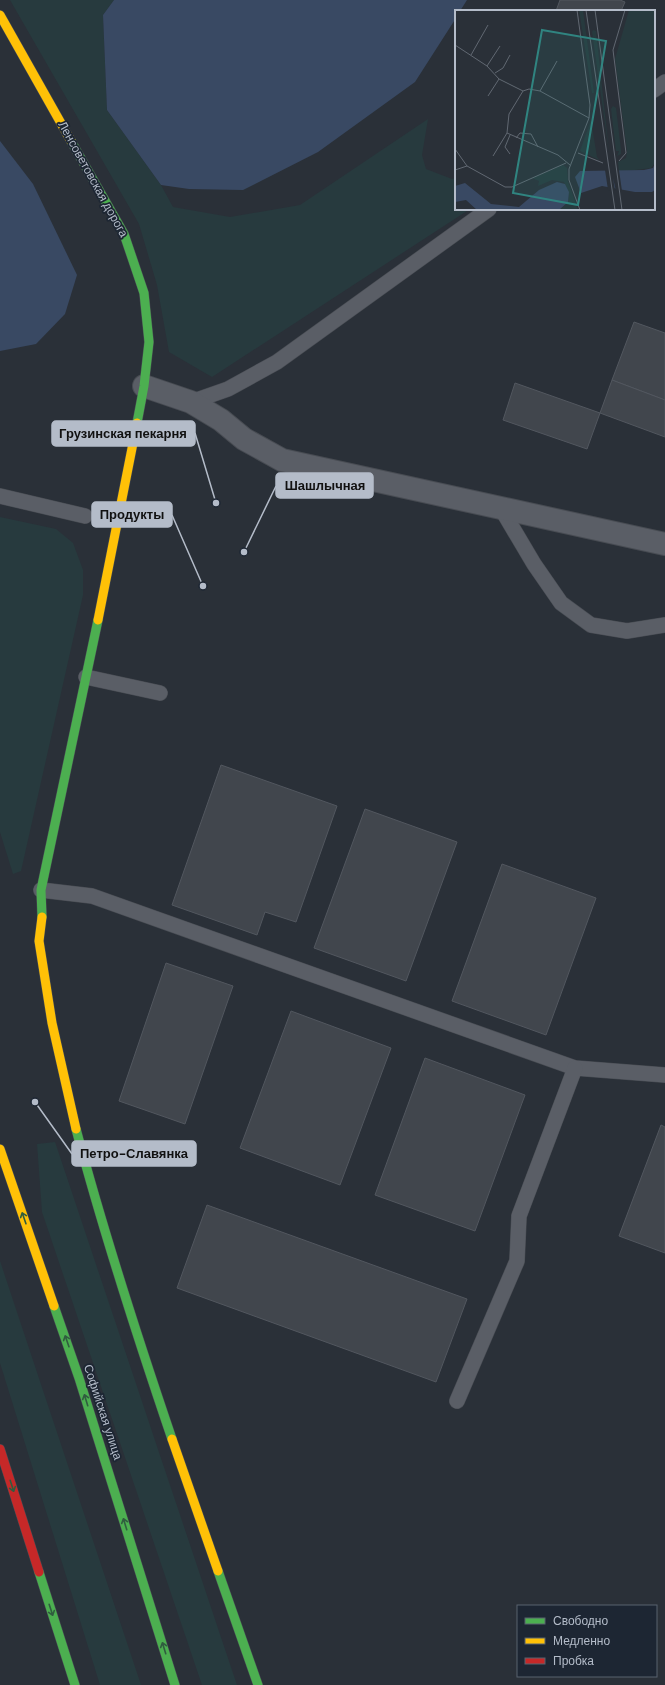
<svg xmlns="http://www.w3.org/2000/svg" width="665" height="1685" font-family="'DM Sans',sans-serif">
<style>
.green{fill:#273a3e}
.water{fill:#394963}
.building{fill:#41464d;stroke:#52575f}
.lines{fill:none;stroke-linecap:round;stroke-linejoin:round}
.lane-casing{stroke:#484c53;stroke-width:16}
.street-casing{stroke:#484c53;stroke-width:24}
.fast-casing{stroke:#484c53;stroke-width:10}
.slow-casing{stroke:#484c53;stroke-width:10}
.jam-casing{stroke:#484c53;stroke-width:10}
.lane{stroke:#5a5e66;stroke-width:15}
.street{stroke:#5a5e66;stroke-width:22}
.fast{stroke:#4caf50;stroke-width:9}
.slow{stroke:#ffc107;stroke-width:9}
.jam{stroke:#c62828;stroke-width:9}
.oneway{stroke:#305d3f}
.labels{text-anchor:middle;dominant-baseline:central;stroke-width:3.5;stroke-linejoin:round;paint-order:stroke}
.street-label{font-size:12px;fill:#b4bcc9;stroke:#1d2633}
.inset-road{fill:none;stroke:#616872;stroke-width:1}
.view{fill:#308480;fill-opacity:0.15;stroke:#308480;stroke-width:2}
.inset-edge{fill:none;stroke:#b4bcc9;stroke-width:2}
.leader{fill:none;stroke:#b4bcc9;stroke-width:1.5}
.callout-dot{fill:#b4bcc9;stroke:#1d2633;stroke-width:1.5}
.callout{fill:#b4bcc9;stroke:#b4bcc9;stroke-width:1.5}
.callout-label{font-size:13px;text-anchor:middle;font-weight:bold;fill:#111}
</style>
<rect width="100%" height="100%" fill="#2a3038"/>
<!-- green -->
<g class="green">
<path d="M10 0H114L103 15 107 110 161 185 173 207 230 217 300 205 428 119 422 155 426 169 452 179 456 178V209H470L212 377 169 352 157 285 139 224Z"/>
<path d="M0 517 56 529 73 543 83 570V595L21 871 13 874 0 832Z"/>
<path d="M55 1142 237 1685H202L42 1212 37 1144Z"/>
<path d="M0 1261 141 1685H100L0 1363Z"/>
</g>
<!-- water -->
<g class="water">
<path d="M114 0H467L460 11H456V18L415 82 318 152 243 190 189 189 161 185 107 110 103 15Z"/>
<path d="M0 141 33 184 77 275 65 314 36 344 0 351Z"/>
</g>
<!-- building -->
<g class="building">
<path d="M560 0H620L625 2 621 11H556Z"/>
<path d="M634 322 665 333V400L612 380Z"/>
<path d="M612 380 665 400V437L600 413Z"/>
<path d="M515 383 600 413 587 449 503 420Z"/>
<path d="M221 765 337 806 296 922 265 912 257 935 172 905Z"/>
<path d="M365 809 457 842 406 981 314 948Z"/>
<path d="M502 864 596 898 546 1035 452 1001Z"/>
<path d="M166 963 233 986 185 1124 119 1101Z"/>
<path d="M291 1011 391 1048 340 1185 240 1148Z"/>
<path d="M425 1058 525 1095 475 1231 375 1195Z"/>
<path d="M661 1125 665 1127V1253L619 1236Z"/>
<path d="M207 1205 467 1299 436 1382 177 1288Z"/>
</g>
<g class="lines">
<!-- lane casing -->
<g class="lane-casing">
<g id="lane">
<path d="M654 90 665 82"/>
<path d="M191 402 228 389 277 362 489 209"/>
<path d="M0 496 85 516"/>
<path d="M502 510 534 564 561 603 591 625 627 631 665 625"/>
<path d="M86 677 160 693"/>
<path d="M41 890 92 896 575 1068 665 1075"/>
<path d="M457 1401 517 1261 519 1216 575 1068"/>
</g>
</g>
<!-- street casing -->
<g class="street-casing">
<path id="street" d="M144 386 191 402 221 420 244 439 282 460 665 544"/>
</g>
<!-- fast casing -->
<g class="fast-casing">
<g id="fast">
<path d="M71 141 124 234 144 293 149 342 144 386 137 423"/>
<path d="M42 917 41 890 98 620"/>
<path d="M76 1129C104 1234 137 1336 172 1439"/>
<path d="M54 1306 79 1378 175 1685"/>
<path d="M218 1571 258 1685"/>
<path d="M39 1572 75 1685"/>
</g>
</g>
<!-- slow casing -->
<g class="slow-casing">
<g id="slow">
<path d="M0 15 71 141"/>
<path d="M98 620 137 423"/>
<path d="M42 917 39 941 52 1023 76 1129"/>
<path d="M0 1149 54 1306"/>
<path d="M172 1439 218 1571"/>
</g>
</g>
<!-- jam casing -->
<g class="jam-casing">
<path id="jam" d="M0 1449 39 1572"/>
</g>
<!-- lane -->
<use href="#lane" class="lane"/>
<!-- street -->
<use href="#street" class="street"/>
<!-- fast -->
<use href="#fast" class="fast"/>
<!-- slow -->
<use href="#slow" class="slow"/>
<!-- jam -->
<use href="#jam" class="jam"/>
</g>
<!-- one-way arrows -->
<defs><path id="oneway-shaft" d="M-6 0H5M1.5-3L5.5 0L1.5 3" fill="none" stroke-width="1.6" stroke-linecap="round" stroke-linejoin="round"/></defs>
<g class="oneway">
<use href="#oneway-shaft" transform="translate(24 1218) rotate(-109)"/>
<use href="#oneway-shaft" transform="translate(67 1341) rotate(-109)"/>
<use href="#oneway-shaft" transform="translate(86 1400) rotate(-107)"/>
<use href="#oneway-shaft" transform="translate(12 1486) rotate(72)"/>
<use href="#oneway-shaft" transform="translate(125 1524) rotate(-107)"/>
<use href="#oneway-shaft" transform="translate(51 1610) rotate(72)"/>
<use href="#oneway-shaft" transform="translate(164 1648) rotate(-107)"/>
</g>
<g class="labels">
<!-- street labels -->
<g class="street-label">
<text transform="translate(93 179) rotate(61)">Ленсоветовская дорога</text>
<text transform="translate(103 1412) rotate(72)">Софийская улица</text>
</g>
</g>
<!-- overview -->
<g transform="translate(455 10)">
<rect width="200" height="200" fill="#2a3038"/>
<path d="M124 0H128L139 83H137ZM174 0H200V153L196 158 164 162 163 152 171 148 172 141 160 49ZM138 20 141 21 154 142 137 22ZM158 96 161 98 166 140V144L162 146 164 141H161L156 99ZM136 110 142 147 144 150 125 141ZM108 155 112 158 113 171 123 200H104L113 192 114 182 109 172 97 170 83 176 84 171 77 168Z" fill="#273a3e"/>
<path d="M200 153V180L197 182H180L147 176 126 183 120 167 125 161 189 160 198 158ZM102 172 110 174 114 182 113 192 104 200H22L11 190 0 192V176L10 173 36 194 64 197 84 180Z" fill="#394963"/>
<path d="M150 160H164L167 181H161L158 168 160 181 153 180Z" fill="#2a3038"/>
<path class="inset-road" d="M122 0 135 95 134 108 114 159V170L125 200M131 0 160 200M140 0 167 200M0 35 32 56 44 69 68 81 54 104 52 123 103 145 115 155M16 45 33 15M32 56 45 36M40 63 48 58 55 45M68 81 74 79 85 81 134 108M85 81 102 51M33 86 44 69M55 125 50 137 55 144M61 128 65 123 76 124 83 137M0 139 12 156 50 177H57L111 153M123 143 148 153M38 146 52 123M164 151 171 143 158 40 170 0M0 160 12 156"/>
<path class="view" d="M87 20 151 31 123 195 58 183Z"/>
<rect width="200" height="200" class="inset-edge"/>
</g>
<!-- callouts -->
<path class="leader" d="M216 503L195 433M244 552L276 486M203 586L172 515M35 1102L72 1154"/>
<g class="callout-dot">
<circle cx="216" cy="503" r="4"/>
<circle cx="244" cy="552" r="4"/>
<circle cx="203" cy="586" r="4"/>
<circle cx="35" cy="1102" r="4"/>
</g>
<g class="callout">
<rect x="52" y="421" width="143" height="25" rx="4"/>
<rect x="276" y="473" width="97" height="25" rx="4"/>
<rect x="92" y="502" width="80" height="25" rx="4"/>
<rect x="72" y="1141" width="124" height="25" rx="4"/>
</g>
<g class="callout-label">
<text x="123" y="438">Грузинская пекарня</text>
<text x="325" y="490">Шашлычная</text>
<text x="132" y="519">Продукты</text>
<text x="134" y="1158">Петро-Славянка</text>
</g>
<!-- legend -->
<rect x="517" y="1605" width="140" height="72" fill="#1d2633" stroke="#59626f"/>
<rect x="525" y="1618" width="20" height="6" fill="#4caf50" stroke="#59626f"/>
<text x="553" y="1625" font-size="12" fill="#b4bcc9">Свободно</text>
<rect x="525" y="1638" width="20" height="6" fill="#ffc107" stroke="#59626f"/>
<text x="553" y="1645" font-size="12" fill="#b4bcc9">Медленно</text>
<rect x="525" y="1658" width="20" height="6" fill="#c62828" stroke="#59626f"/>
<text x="553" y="1665" font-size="12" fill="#b4bcc9">Пробка</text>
</svg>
